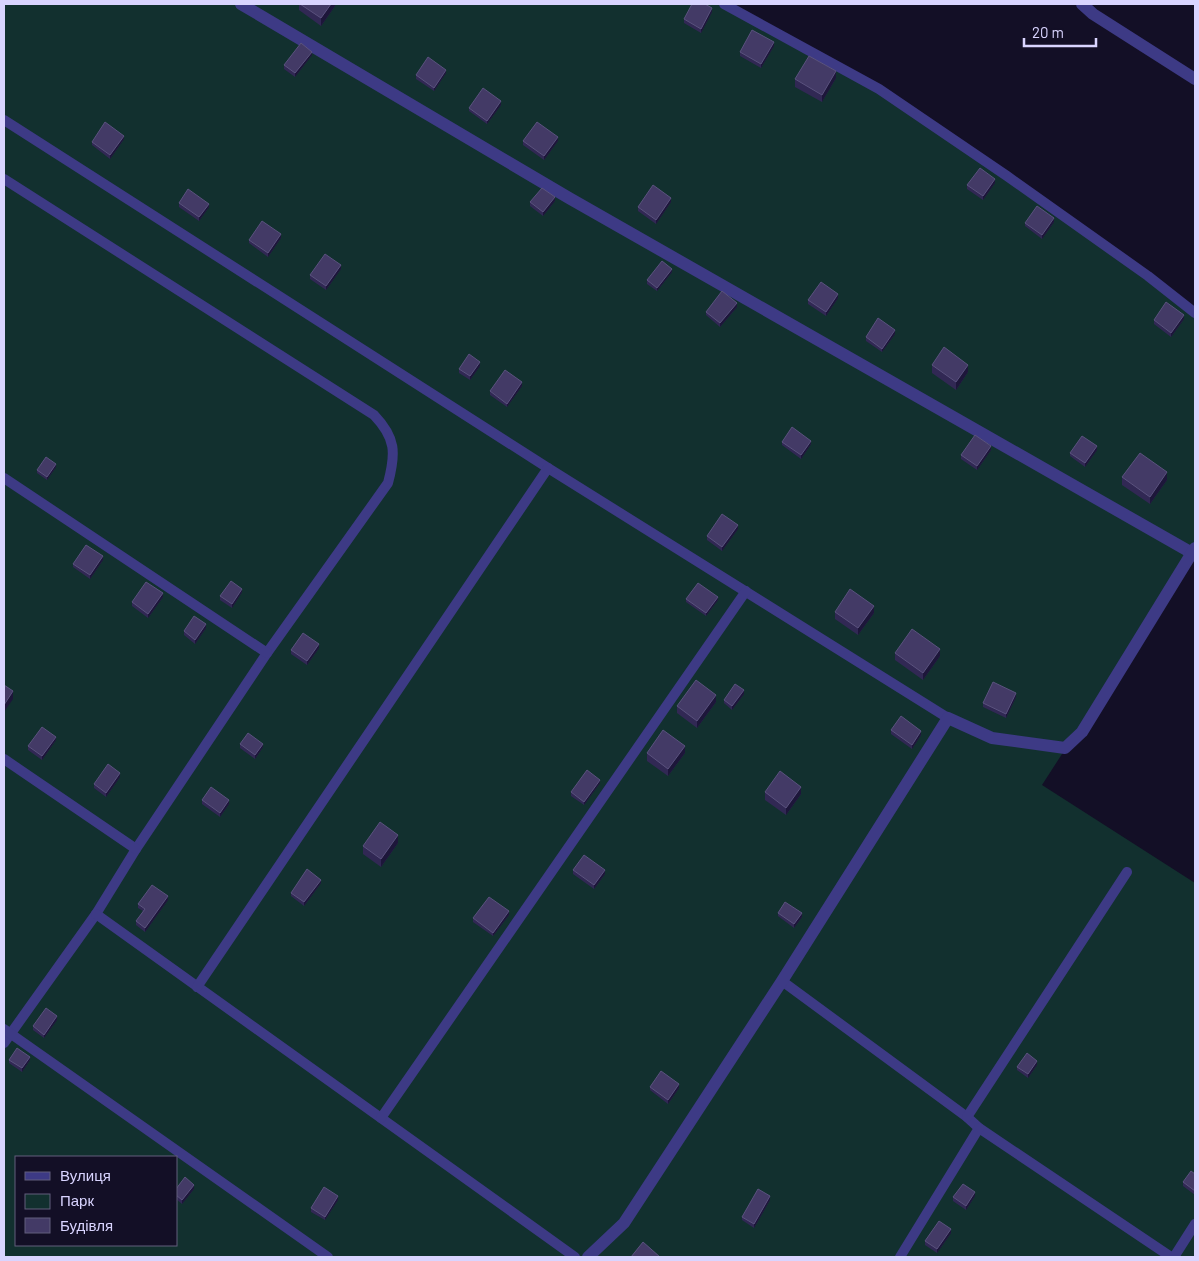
<svg xmlns="http://www.w3.org/2000/svg" width="1199" height="1261" font-family="Barlow,sans-serif">
<style>
.green{fill:#12302f;fill-rule:evenodd}
.lines{fill:none;stroke-linecap:round;stroke-linejoin:round}
.lane{stroke:#3d3a85;stroke-width:10}
.street{stroke:#3d3a85;stroke-width:12}
.wall{fill:#312854}
.shaded-wall{fill:#1d163a}
.building{fill:#433a66;stroke:#5a527e}
</style>
<rect width="100%" height="100%" fill="#130f26"/>
<!-- green -->
<path class="green" d="M4 4H724L879 89 1195 313V548L1042 785 1195 883V1257H4ZM16 1157H176V1245H16Z"/>
<g class="lines">
<!-- lane -->
<g class="lane">
<path d="M724 4 879 89 1007 176 1148 276 1195 313"/>
<path d="M4 120 548 468 948 718"/>
<path d="M4 179 374 415C396 438 396 453 388 483L267 653 136 849 96 914 4 1043"/>
<path d="M4 478 267 653"/>
<path d="M4 759 136 849"/>
<path d="M96 914 575 1257"/>
<path d="M782 981 967 1117 979 1128 1171 1257"/>
<path d="M197 987 548 468"/>
<path d="M4 1029 328 1257"/>
<path d="M967 1117 1127 872"/>
<path d="M381 1118 746 591"/>
<path d="M900 1257 979 1128"/>
<path d="M1174 1257 1195 1224"/>
</g>
<!-- street -->
<g class="street">
<path d="M241 4 569 198 1192 553"/>
<path d="M1082 4 1093 14 1195 79"/>
<path d="M588 1257 624 1223 782 981 948 718 992 738 1065 748 1082 732 1195 548"/>
</g>
</g>
<!-- wall -->
<g class="wall">
<path d="M299 4H335V6L321 26 299 10Z"/>
<path d="M712 12 701 33 684 23V19Z"/>
<path d="M774 46 761 68 740 56V52Z"/>
<path d="M312 55 295 77 284 69V65Z"/>
<path d="M446 73 434 91 416 79V75Z"/>
<path d="M836 78 822 102 795 87V79Z"/>
<path d="M501 105 487 124 469 111V108Z"/>
<path d="M124 139 110 159 92 145V142Z"/>
<path d="M523 141H558L544 160 523 145Z"/>
<path d="M995 183 983 200 967 189V185Z"/>
<path d="M555 201 543 216 530 206V202Z"/>
<path d="M671 202 656 224 638 211V207Z"/>
<path d="M179 203 209 207 199 221 179 207Z"/>
<path d="M1054 222 1042 239 1025 226V223Z"/>
<path d="M281 238 268 257 249 243V240Z"/>
<path d="M341 269 326 290 310 279V275Z"/>
<path d="M672 272 657 291 647 284V280Z"/>
<path d="M838 298 826 316 808 304V300Z"/>
<path d="M737 307 720 327 706 315V312Z"/>
<path d="M1184 319 1171 337 1154 324V320Z"/>
<path d="M895 334 882 352 866 341V337Z"/>
<path d="M932 365 968 372 956 390 932 373Z"/>
<path d="M480 366 470 380 459 373V369Z"/>
<path d="M522 386 507 407 490 395V391Z"/>
<path d="M782 442 811 444 801 459 782 445Z"/>
<path d="M991 450 977 470 961 459V455Z"/>
<path d="M1097 450 1085 467 1070 456V453Z"/>
<path d="M56 467 47 480 37 473V470Z"/>
<path d="M1122 477 1167 480 1150 504 1122 485Z"/>
<path d="M738 529 722 551 707 540V536Z"/>
<path d="M103 560 90 579 73 567V564Z"/>
<path d="M242 592 232 608 220 600V596Z"/>
<path d="M163 597 148 618 132 606V602Z"/>
<path d="M686 599 718 600 706 616 686 602Z"/>
<path d="M835 612 874 613 858 635 835 619Z"/>
<path d="M206 628 195 644 184 635V631Z"/>
<path d="M319 648 307 665 291 654V650Z"/>
<path d="M895 653 940 656 923 680 895 660Z"/>
<path d="M744 694 732 710 724 703V700Z"/>
<path d="M1016 697 1006 718 983 707V703Z"/>
<path d="M716 702 697 728 677 713V706Z"/>
<path d="M891 730 921 735 912 749 891 734Z"/>
<path d="M56 740 42 760 28 750V746Z"/>
<path d="M240 744 263 747 255 759 240 748Z"/>
<path d="M647 753H685L668 776 647 761Z"/>
<path d="M120 777 106 797 94 788V784Z"/>
<path d="M600 783 584 805 571 796V792Z"/>
<path d="M765 792 801 794 786 815 765 800Z"/>
<path d="M202 800 229 804 220 817 202 804Z"/>
<path d="M398 843 381 867 363 854V846Z"/>
<path d="M573 870 605 874 594 889 573 874Z"/>
<path d="M321 883 304 906 291 896V893Z"/>
<path d="M168 900 145 932 136 925V921L143 911 138 908V904Z"/>
<path d="M778 913 802 917 794 928 778 916Z"/>
<path d="M509 915 493 936 473 922V918Z"/>
<path d="M57 1020 44 1038 33 1030V1026Z"/>
<path d="M9 1060H30L22 1072 9 1063Z"/>
<path d="M1037 1065 1028 1078 1017 1070V1067Z"/>
<path d="M650 1087 679 1088 668 1104 650 1090Z"/>
<path d="M1195 1174V1195L1183 1186V1182Z"/>
<path d="M176 1189H194L182 1204 176 1199Z"/>
<path d="M975 1196 966 1210 953 1201V1197Z"/>
<path d="M338 1200 325 1220 311 1212V1208Z"/>
<path d="M770 1200 754 1228 742 1220V1217Z"/>
<path d="M951 1233 937 1253 925 1245V1241Z"/>
</g>
<!-- shaded-wall -->
<g class="shaded-wall">
<path d="M331 4H335V6L321 26V18Z"/>
<path d="M712 8V12L701 33V29Z"/>
<path d="M774 42V46L761 68V64Z"/>
<path d="M312 52V55L295 77V73Z"/>
<path d="M446 70V73L434 91V88Z"/>
<path d="M836 71V78L822 102V95Z"/>
<path d="M501 101V105L487 124V121Z"/>
<path d="M124 136V139L110 159V155Z"/>
<path d="M558 137V141L544 160V156Z"/>
<path d="M995 179V183L983 200V196Z"/>
<path d="M555 197V201L543 216V212Z"/>
<path d="M671 198V202L656 224V220Z"/>
<path d="M209 204V207L199 221V217Z"/>
<path d="M1054 218V222L1042 239V235Z"/>
<path d="M281 234V238L268 257V253Z"/>
<path d="M341 265V269L326 290V286Z"/>
<path d="M672 269V272L657 291V288Z"/>
<path d="M838 294V298L826 316V312Z"/>
<path d="M737 303V307L720 327V323Z"/>
<path d="M1184 315V319L1171 337V333Z"/>
<path d="M895 330V334L882 352V349Z"/>
<path d="M480 362V366L470 380V376Z"/>
<path d="M968 365V372L956 390V382Z"/>
<path d="M522 382V386L507 407V404Z"/>
<path d="M811 441V444L801 459V455Z"/>
<path d="M991 446V450L977 470V466Z"/>
<path d="M1097 446V450L1085 467V463Z"/>
<path d="M56 464V467L47 480V477Z"/>
<path d="M1167 472V480L1150 504V497Z"/>
<path d="M738 525V529L722 551V547Z"/>
<path d="M103 556V560L90 579V575Z"/>
<path d="M242 589V592L232 608V604Z"/>
<path d="M163 593V597L148 618V614Z"/>
<path d="M718 597V600L706 616V613Z"/>
<path d="M874 606V613L858 635V628Z"/>
<path d="M206 624V628L195 644V640Z"/>
<path d="M319 644V648L307 665V661Z"/>
<path d="M940 649V656L923 680V673Z"/>
<path d="M744 690V694L732 710V706Z"/>
<path d="M13 691V699L4 712V705Z"/>
<path d="M1016 693V697L1006 718V714Z"/>
<path d="M716 695V702L697 728V721Z"/>
<path d="M921 731V735L912 749V745Z"/>
<path d="M56 737V740L42 760V756Z"/>
<path d="M263 744V747L255 759V755Z"/>
<path d="M685 746V753L668 776V769Z"/>
<path d="M120 773V777L106 797V793Z"/>
<path d="M600 780V783L584 805V802Z"/>
<path d="M801 787V794L786 815V808Z"/>
<path d="M229 800V804L220 817V813Z"/>
<path d="M398 835V843L381 867V859Z"/>
<path d="M605 870V874L594 889V885Z"/>
<path d="M321 880V883L304 906V902Z"/>
<path d="M168 896V900L145 932V928Z"/>
<path d="M509 911V915L493 936V933Z"/>
<path d="M802 913V917L794 928V924Z"/>
<path d="M57 1016V1020L44 1038V1035Z"/>
<path d="M30 1057V1060L22 1072V1068Z"/>
<path d="M1037 1061V1065L1028 1078V1074Z"/>
<path d="M679 1084V1088L668 1104V1100Z"/>
<path d="M194 1185V1189L182 1204V1200Z"/>
<path d="M975 1192V1196L966 1210V1206Z"/>
<path d="M338 1196V1200L325 1220V1217Z"/>
<path d="M770 1196V1200L754 1228V1224Z"/>
<path d="M951 1229V1233L937 1253V1249Z"/>
</g>
<!-- building -->
<g class="building">
<path d="M300 4H331L321 18Z"/>
<path d="M692 4H705L712 8 701 29 684 19Z"/>
<path d="M752 30 774 42 761 64 740 52Z"/>
<path d="M301 43 312 52 295 73 284 65Z"/>
<path d="M809 56 836 71 822 95 795 79Z"/>
<path d="M428 57 446 70 434 88 416 75Z"/>
<path d="M483 88 501 101 487 121 469 108Z"/>
<path d="M105 122 124 136 110 155 92 142Z"/>
<path d="M537 122 558 137 544 156 523 141Z"/>
<path d="M980 168 995 179 983 196 967 185Z"/>
<path d="M653 185 671 198 656 220 638 207Z"/>
<path d="M542 188 555 197 543 212 530 202Z"/>
<path d="M188 189 209 204 199 217 179 203Z"/>
<path d="M1037 206 1054 218 1042 235 1025 223Z"/>
<path d="M262 221 281 234 268 253 249 240Z"/>
<path d="M325 254 341 265 326 286 310 275Z"/>
<path d="M662 261 672 269 657 288 647 280Z"/>
<path d="M821 282 838 294 826 312 808 300Z"/>
<path d="M722 291 737 303 720 323 706 312Z"/>
<path d="M1166 302 1184 315 1171 333 1154 320Z"/>
<path d="M878 318 895 330 882 349 866 337Z"/>
<path d="M944 347 968 365 956 382 932 365Z"/>
<path d="M469 354 480 362 470 376 459 369Z"/>
<path d="M505 370 522 382 507 404 490 391Z"/>
<path d="M792 427 811 441 801 455 782 442Z"/>
<path d="M975 435 991 446 977 466 961 455Z"/>
<path d="M1082 436 1097 446 1085 463 1070 453Z"/>
<path d="M1140 453 1167 472 1150 497 1122 477Z"/>
<path d="M46 457 56 464 47 477 37 470Z"/>
<path d="M722 514 738 525 722 547 707 536Z"/>
<path d="M86 545 103 556 90 575 73 564Z"/>
<path d="M231 581 242 589 232 604 220 596Z"/>
<path d="M146 582 163 593 148 614 132 602Z"/>
<path d="M698 583 718 597 706 613 686 599Z"/>
<path d="M850 589 874 606 858 628 835 612Z"/>
<path d="M194 616 206 624 195 640 184 631Z"/>
<path d="M912 629 940 649 923 673 895 653Z"/>
<path d="M303 633 319 644 307 661 291 650Z"/>
<path d="M696 680 716 695 697 721 677 706Z"/>
<path d="M993 682 1016 693 1006 714 983 703Z"/>
<path d="M735 684 744 690 732 706 724 700Z"/>
<path d="M4 685 13 691 4 705Z"/>
<path d="M901 716 921 731 912 745 891 730Z"/>
<path d="M42 727 56 737 42 756 28 746Z"/>
<path d="M663 730 685 746 668 769 647 753Z"/>
<path d="M248 733 263 744 255 755 240 744Z"/>
<path d="M108 764 120 773 106 793 94 784Z"/>
<path d="M587 770 600 780 584 802 571 792Z"/>
<path d="M780 771 801 787 786 808 765 792Z"/>
<path d="M211 787 229 800 220 813 202 800Z"/>
<path d="M380 822 398 835 381 859 363 846Z"/>
<path d="M584 855 605 870 594 885 573 870Z"/>
<path d="M307 869 321 880 304 902 291 893Z"/>
<path d="M152 885 168 896 145 928 136 921 145 909 138 904Z"/>
<path d="M489 897 509 911 493 933 473 918Z"/>
<path d="M785 902 802 913 794 924 778 913Z"/>
<path d="M46 1008 57 1016 44 1035 33 1026Z"/>
<path d="M17 1048 30 1057 22 1068 9 1060Z"/>
<path d="M1027 1053 1037 1061 1028 1074 1017 1067Z"/>
<path d="M661 1071 679 1084 668 1100 650 1087Z"/>
<path d="M1191 1171 1195 1174V1191L1183 1182Z"/>
<path d="M185 1177 194 1185 182 1200 176 1195V1189Z"/>
<path d="M963 1184 975 1192 966 1206 953 1197Z"/>
<path d="M324 1187 338 1196 325 1217 311 1208Z"/>
<path d="M758 1189 770 1196 754 1224 742 1217Z"/>
<path d="M939 1221 951 1229 937 1249 925 1241Z"/>
<path d="M643 1242 660 1257H631Z"/>
</g>
<!-- border -->
<rect width="1199" height="1261" fill="none" stroke="#d9d4ff" stroke-width="10"/>
<!-- legend -->
<rect x="15" y="1156" width="162" height="90" fill="#130f26" stroke="#625e7d"/>
<rect x="25" y="1172" width="25" height="8" fill="#3d3a85" stroke="#625e7d"/>
<text x="60" y="1181" font-size="15" fill="#d9d4ff">Вулиця</text>
<rect x="25" y="1194" width="25" height="15" fill="#12302f" stroke="#625e7d"/>
<text x="60" y="1206" font-size="15" fill="#d9d4ff">Парк</text>
<rect x="25" y="1218" width="25" height="15" fill="#433a66" stroke="#625e7d"/>
<text x="60" y="1231" font-size="15" fill="#d9d4ff">Будівля</text>
<!-- scale -->
<path d="M1024 38v8h72v-8" fill="none" stroke="#d9d4ff" stroke-width="2.5"/>
<text x="1032" y="38" font-size="15" fill="#d9d4ff" stroke="#130f26" stroke-width="4" paint-order="stroke">20 m</text>
</svg>
